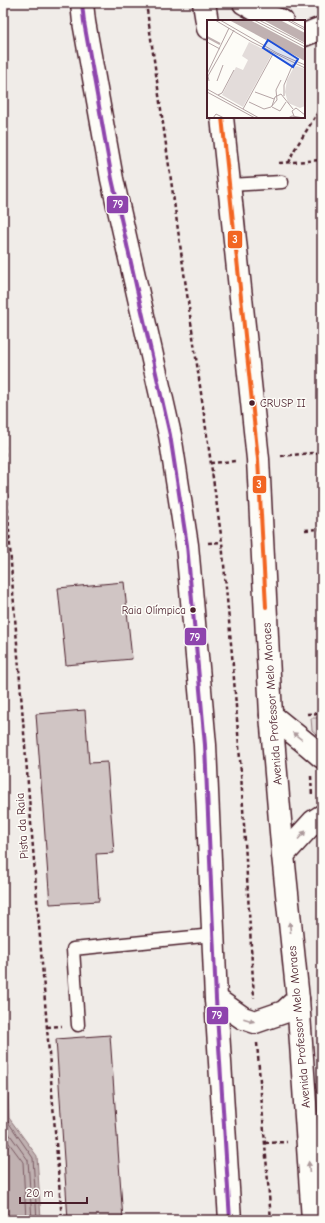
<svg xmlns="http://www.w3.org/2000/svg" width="325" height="1223" font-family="'Comic Neue',sans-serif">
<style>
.built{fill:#f0ece8;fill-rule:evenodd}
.green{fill:#e3dcda;stroke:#967e82}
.water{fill:#c0b1b1;stroke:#91777b}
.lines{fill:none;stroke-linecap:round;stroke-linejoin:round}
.shore{stroke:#795961;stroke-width:1}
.building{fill:#d0c5c4;stroke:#4a1f2b}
.lane-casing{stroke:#4a1f2b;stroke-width:15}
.street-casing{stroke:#4a1f2b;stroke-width:25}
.secondary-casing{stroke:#4a1f2b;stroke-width:25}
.path{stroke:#4a1f2b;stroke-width:2.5;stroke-dasharray:4 3;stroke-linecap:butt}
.lane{stroke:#fdfcf7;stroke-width:12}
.street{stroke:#fdfcf7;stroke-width:22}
.secondary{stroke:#fdfcf7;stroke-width:22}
.bus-1-casing{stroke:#fdfcf7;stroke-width:7}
.bus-2-casing{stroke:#fdfcf7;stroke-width:7}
.bus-1{stroke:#8e44ad;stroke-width:4}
.bus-2{stroke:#f26522;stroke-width:4}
.oneway{fill:#ac999b}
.bus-dot{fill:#4a1f2b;stroke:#fdfcf7;stroke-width:1.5}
.labels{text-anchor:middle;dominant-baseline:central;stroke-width:3;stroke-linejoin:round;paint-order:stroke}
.bus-label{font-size:11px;fill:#4a1f2b;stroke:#fdfcf7;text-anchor:start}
.street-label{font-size:12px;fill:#4a1f2b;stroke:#fdfcf7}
.inset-river{fill:none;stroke:#c0b1b1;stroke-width:2}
.inset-road{fill:none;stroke:#b5a4a5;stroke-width:1}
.view{fill:#1d4ed8;fill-opacity:0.15;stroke:#1d4ed8;stroke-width:2}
.inset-edge{fill:none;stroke:#4a1f2b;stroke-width:2}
.line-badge{stroke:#fdfcf7;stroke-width:1.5}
.badge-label{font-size:11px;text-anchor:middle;font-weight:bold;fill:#fff}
</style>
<rect width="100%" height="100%" fill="#fdfcf7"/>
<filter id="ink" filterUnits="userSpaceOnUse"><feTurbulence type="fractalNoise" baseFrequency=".025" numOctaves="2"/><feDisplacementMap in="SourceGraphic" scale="8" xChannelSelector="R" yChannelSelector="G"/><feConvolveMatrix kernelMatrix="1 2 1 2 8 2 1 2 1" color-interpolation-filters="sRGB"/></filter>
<g filter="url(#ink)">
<!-- built -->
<path class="built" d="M3 3H322V1220H3ZM208 21H304V117H208Z"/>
<!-- green -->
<path class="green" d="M311 718H322V739L312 730Z"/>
<!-- water -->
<path class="water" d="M3 947 9 1118 37 1156 41 1220H3Z"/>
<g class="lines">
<!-- shore -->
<g class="shore">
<path d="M3 1053 6 1119 33 1158 37 1220"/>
<path d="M3 1125 28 1160 32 1220"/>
<path d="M3 1135 23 1162 26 1220"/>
</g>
</g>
<!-- building -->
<g class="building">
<path d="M124 582 132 659 66 665 58 588Z"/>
<path d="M85 710 89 763 107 762 114 853 96 854 99 901 50 904 36 714Z"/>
<path d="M110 1035 123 1220H68L56 1039Z"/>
</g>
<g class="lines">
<!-- lane casing -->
<g class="lane-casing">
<g id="lane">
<path d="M229 185 282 182"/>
<path d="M78 1025 73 949 213 935"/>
</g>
</g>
<!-- street casing -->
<g class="street-casing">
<g id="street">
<path d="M271 715 308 745 322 757"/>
<path d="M283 855 314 821 322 816"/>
</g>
</g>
<!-- secondary casing -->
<g class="secondary-casing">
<g id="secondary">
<path d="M82 3 84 22 112 179 170 435 187 545 205 745 216 999 230 1220"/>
<path d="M204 3 208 28"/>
<path d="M244 3 263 14 282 21"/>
<path d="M304 35 322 28"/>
<path d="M222 117 258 459 271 715 283 855 298 999 313 1220"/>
<path d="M216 999 243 1018 255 1022 284 1012 298 999"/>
</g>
</g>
<!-- path -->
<g class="path">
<path d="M146 3 222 542 233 666 241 773 254 998"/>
<path d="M279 163 322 160"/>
<path d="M289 163 293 152 322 106"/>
<path d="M3 431 12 579 62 1220"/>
<path d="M281 456 322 452"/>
<path d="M210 463 236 461"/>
<path d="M305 530 322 529"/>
<path d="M208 543 222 542"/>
<path d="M307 714 322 713"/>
<path d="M311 776 312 797"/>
<path d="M322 858 320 874 322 896"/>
<path d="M47 1027 62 1026"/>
<path d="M257 1043 271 1220"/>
<path d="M265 1143 287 1142"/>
</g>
<!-- lane -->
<use href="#lane" class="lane"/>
<!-- street -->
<use href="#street" class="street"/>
<!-- secondary -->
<use href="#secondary" class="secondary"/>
<!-- bus-1 casing -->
<g class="bus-1-casing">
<path id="bus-1" d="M82 3 84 22 112 179 170 435 187 545 205 745 216 999 230 1220"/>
</g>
<!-- bus-2 casing -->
<g class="bus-2-casing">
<path id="bus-2" d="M222 117 258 459 266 607"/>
</g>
<!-- bus-1 -->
<use href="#bus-1" class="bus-1"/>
<!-- bus-2 -->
<use href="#bus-2" class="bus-2"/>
</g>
<!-- one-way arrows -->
<defs><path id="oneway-solid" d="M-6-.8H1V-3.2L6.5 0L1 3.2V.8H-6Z"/></defs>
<g class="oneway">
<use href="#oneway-solid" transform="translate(297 736) rotate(-142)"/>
<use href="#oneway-solid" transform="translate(302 835) rotate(-48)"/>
<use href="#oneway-solid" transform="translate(290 927) rotate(-96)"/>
<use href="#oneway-solid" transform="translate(249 1020) rotate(18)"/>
<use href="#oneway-solid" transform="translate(309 1167) rotate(-94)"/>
</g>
</g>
<!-- markers -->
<g class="bus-dot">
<circle cx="252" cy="403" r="3.5"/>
<circle cx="193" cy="610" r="3.5"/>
</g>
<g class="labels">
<!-- bus labels -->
<g class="bus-label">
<text x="260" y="403">CRUSP II</text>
<text x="186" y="610" text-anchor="end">Raia Olímpica</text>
</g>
<!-- street labels -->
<g class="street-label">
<text transform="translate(272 704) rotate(-94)">Avenida Professor Melo Moraes</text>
<text transform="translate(22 826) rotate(-94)">Pista da Raia</text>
<text transform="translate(299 1027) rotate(-95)">Avenida Professor Melo Moraes</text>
</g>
</g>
<!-- overview -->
<g transform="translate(207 20)">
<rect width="98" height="98" fill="#fdfcf7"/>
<path d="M42 22 65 34 36 87 15 75 29 47 36 50 41 40 35 36ZM90 46 98 49V86L93 88 81 83 78 72 80 60 87 47Z" fill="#e3dcda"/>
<path d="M22 0H43L98 29V41ZM56 0H73L98 13V23Z" fill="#c0b1b1"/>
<path class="inset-river" d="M0 17 13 24"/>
<path class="inset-road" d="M8 0 45 22 98 48M13 0 70 33 98 45M47 0 98 27M52 0 98 24M80 0 98 10M83 0 98 8M0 22 13 29M0 54 22 8M2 61 1 56 27 10M10 61 16 45M0 69 52 98M0 72 48 98M48 72 67 79M11 75 15 73 27 50M77 76V65L86 44M42 82 57 89 64 87 70 80 69 70 74 60M65 86 68 77 74 74 86 89M65 87 73 91 79 82M36 89 66 34M87 96 85 91 89 88 98 95M6 98 9 94 17 98M81 98 85 96 97 98"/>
<path class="view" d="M61 20 91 39 86 47 56 28Z"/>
<rect width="98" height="98" class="inset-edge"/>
</g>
<g class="line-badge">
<rect x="106" y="195" width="23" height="19" rx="4" fill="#8e44ad"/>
<rect x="227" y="230" width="16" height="19" rx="4" fill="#f26522"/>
<rect x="252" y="475" width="15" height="19" rx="4" fill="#f26522"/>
<rect x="184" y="627" width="23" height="19" rx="4" fill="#8e44ad"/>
<rect x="206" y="1006" width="23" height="19" rx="4" fill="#8e44ad"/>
</g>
<g class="badge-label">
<text x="118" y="208">79</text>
<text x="235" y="243">3</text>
<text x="259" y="488">3</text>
<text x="195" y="641">79</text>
<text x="217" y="1019">79</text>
</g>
<!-- margin -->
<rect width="325" height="1223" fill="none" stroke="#fdfcf7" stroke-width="16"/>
<rect x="8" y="8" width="309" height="1207" fill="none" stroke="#4a1f2b" stroke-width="1.5" filter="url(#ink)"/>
<!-- scale -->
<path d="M20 1197v6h67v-6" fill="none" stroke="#4a1f2b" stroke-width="2"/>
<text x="26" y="1197" font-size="12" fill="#4a1f2b" stroke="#fdfcf7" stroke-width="3" paint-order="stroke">20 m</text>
</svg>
